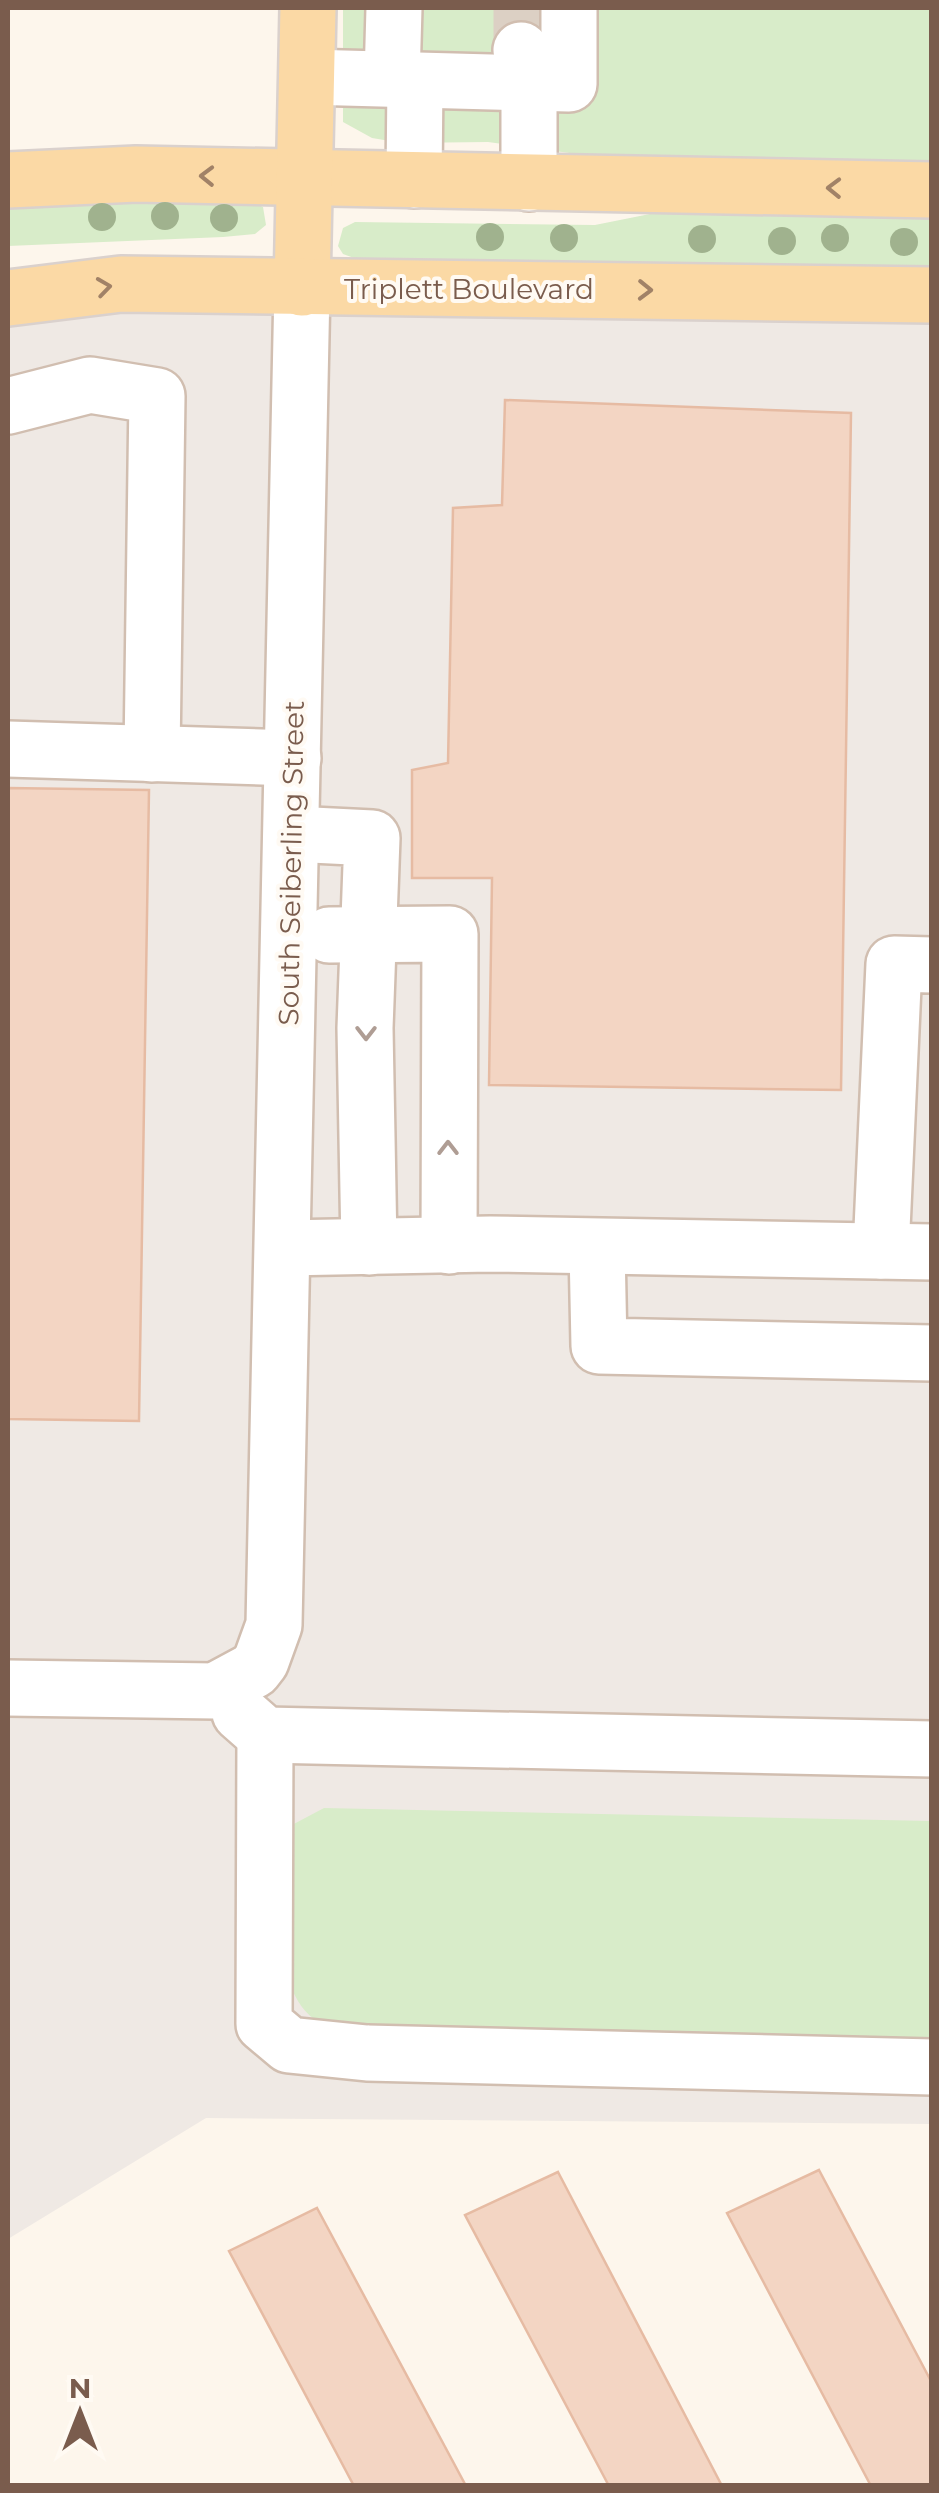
<svg xmlns="http://www.w3.org/2000/svg" width="939" height="2493" viewBox="0 0 939 2493" font-family="Montserrat,sans-serif">
  <style>
    .industrial { fill: #efe9e4 }
    .green { fill: #d8ecc9 }
    .building { fill: #f3d5c3; stroke: #e6bba3; stroke-width: 2.5 }
    .lines { fill: none; stroke-linecap: round; stroke-linejoin: round }
    .minor-tunnel { stroke: #dcd0c4; stroke-width: 55; stroke-dasharray: 55 28; stroke-linecap: butt }
    .minor-casing { stroke: #d1beb0; stroke-width: 60 }
    .major-casing { stroke: #dad1cd; stroke-width: 60 }
    .minor { stroke: #fff; stroke-width: 55 }
    .major { stroke: #fbd9a5; stroke-width: 55 }
    .tree { fill: #a0b28e }
    .oneway { stroke: #a18267 }
    .oneway2 { stroke: #af9d94 }
    .labels { text-anchor: middle; dominant-baseline: central; stroke-width: 8; stroke-linejoin: round; paint-order: stroke }
    .street-label { font-size: 28px; fill: #7a5c4d; stroke: #fffaf3 }
  </style>
  <rect width="100%" height="100%" fill="#fdf6ec"/>
  <path class="industrial" d="M931,295V2124L206,2118L8,2239V298Z"/>
  <g class="green">
    <path d="M343,8H931V165L629,161L488,142L402,143L372,138L343,122Z"/>
    <path d="M91,198L252,202L263,207L266,225L255,234L223,237L8,246V203Z"/>
    <path d="M680,208L931,211V268L354,258L343,254L338,246L343,228L355,222L595,225Z"/>
    <path d="M324,1808L931,1821V2051L356,2040C343,2033 326,2028 314,2019C265,1981 286,1881 290,1826Z"/>
  </g>
  <g class="building">
    <path d="M505,400L851,413L841,1090L489,1085L492,878H412V770L448,763L453,508L502,505Z"/>
    <path d="M8,788L149,790L139,1421L8,1419Z"/>
    <path d="M819,2170L932,2383V2486H871L727,2213Z"/>
    <path d="M558,2172L722,2486H609L465,2215Z"/>
    <path d="M317,2208L466,2486H354L229,2251Z"/>
  </g>
  <g class="lines">
    <path class="minor-tunnel" d="M521,8V50"/>
    <g class="minor-casing">
      <g id="minor">
        <path d="M521,50L529,83V183"/>
        <path d="M307,77L569,84V8"/>
        <path d="M392,79L394,8"/>
        <path d="M414,180L415,80"/>
        <path d="M8,406L90,385L157,396L152,754"/>
        <path d="M8,749L293,758"/>
        <path d="M292,834L372,838L365,1028L369,1247"/>
        <path d="M329,935L450,934L449,1246"/>
        <path d="M284,1248L490,1244L932,1252"/>
        <path d="M597,1248L599,1346L932,1353"/>
        <path d="M881,1251L894,964L932,965"/>
        <path d="M8,1688L215,1691L254,1670L261,1661L274,1625L302,288"/>
        <path d="M240,1713L265,1735L932,1749"/>
        <path d="M265,1735L264,2024L289,2045L367,2053L932,2067"/>
      </g>
    </g>
    <g class="major-casing">
      <g id="major">
        <path d="M8,180L136,174L932,190"/>
        <path d="M302,288L308,8"/>
        <path d="M8,298L121,284L932,295"/>
      </g>
    </g>
    <use href="#minor" class="minor"/>
    <use href="#major" class="major"/>
  </g>
  <g class="tree">
    <circle cx="165" cy="216" r="14"/>
    <circle cx="102" cy="217" r="14"/>
    <circle cx="224" cy="218" r="14"/>
    <circle cx="490" cy="237" r="14"/>
    <circle cx="564" cy="238" r="14"/>
    <circle cx="835" cy="238" r="14"/>
    <circle cx="702" cy="239" r="14"/>
    <circle cx="782" cy="241" r="14"/>
    <circle cx="904" cy="242" r="14"/>
  </g>
  <defs><path id="oneway-chevron" d="M-2-3.5L2.5 0L-2 3.5" fill="none" stroke-width="1.6" stroke-linecap="round" stroke-linejoin="round" transform="scale(2.5)"/></defs>
  <g class="oneway">
    <use href="#oneway-chevron" transform="translate(207 176) rotate(-179)"/>
    <use href="#oneway-chevron" transform="translate(834 188) rotate(-179)"/>
    <use href="#oneway-chevron" transform="translate(104 287) rotate(-8)"/>
    <use href="#oneway-chevron" transform="translate(645 290) rotate(1)"/>
  </g>
  <g class="oneway2">
    <use href="#oneway-chevron" transform="translate(366 1033) rotate(90)"/>
    <use href="#oneway-chevron" transform="translate(448 1148) rotate(-90)"/>
  </g>
  <g class="labels">
    <g class="street-label">
      <text x="469" y="289">Triplett Boulevard</text>
      <text transform="translate(291 863) rotate(-89)">South Seiberling Street</text>
    </g>
  </g>
  <rect width="939" height="2493" fill="none" stroke="#7a5c4d" stroke-width="20"/>
  <g transform="translate(80 2413)" stroke="#fffaf3" stroke-width="8" paint-order="stroke">
  <path d="M0-8L18 38L0 25L-18 38Z" fill="#7a5c4d"/>
  <text y="-15" font-size="28" font-weight="bold" text-anchor="middle" fill="#7a5c4d">N</text>
  </g>
</svg>
